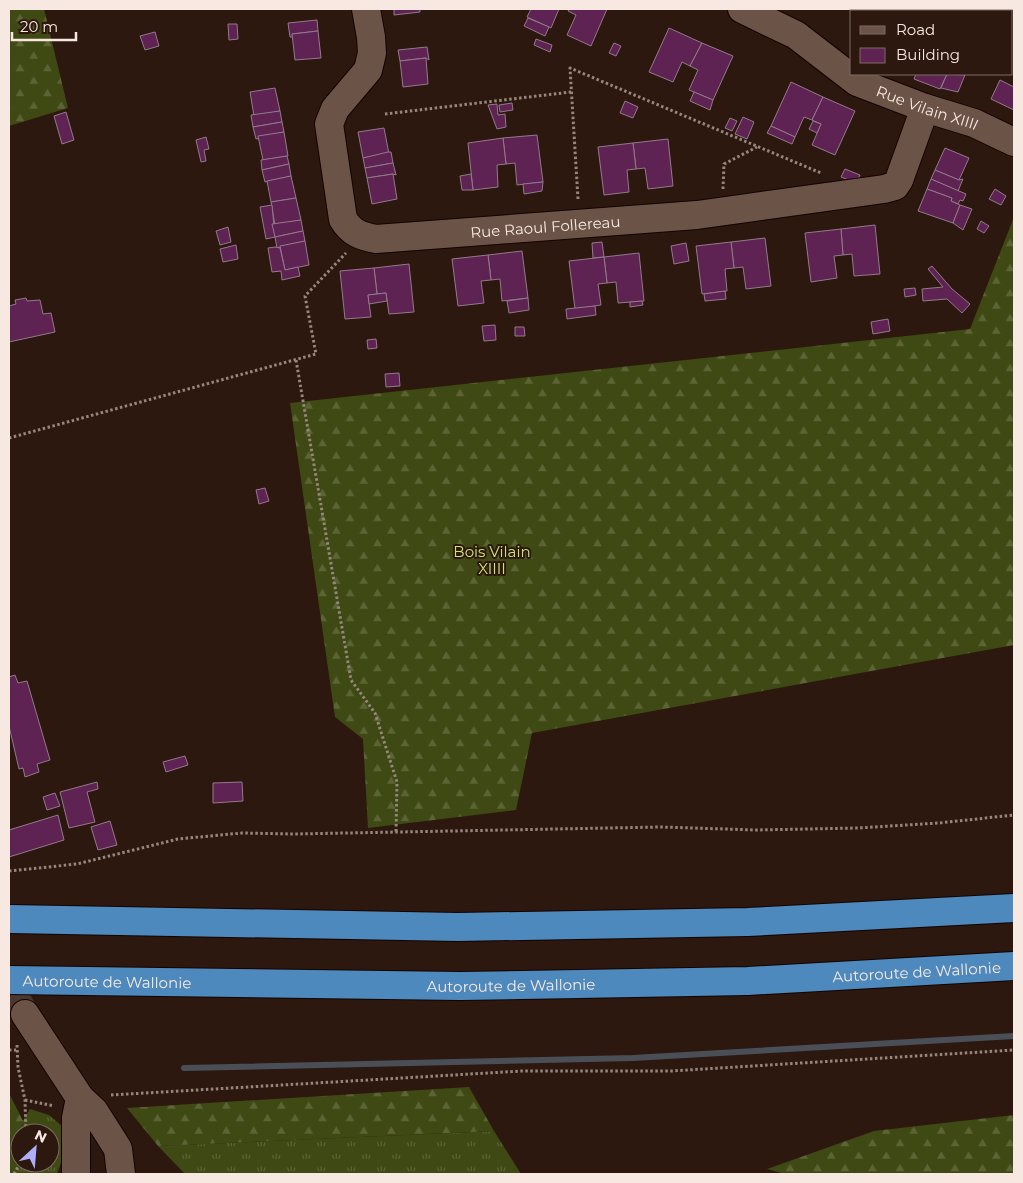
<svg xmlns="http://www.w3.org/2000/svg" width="1023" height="1183" viewBox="0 0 1023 1183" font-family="Montserrat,sans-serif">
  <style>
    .grass { fill: url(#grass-tufts) }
    .forest { fill: url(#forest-firs) }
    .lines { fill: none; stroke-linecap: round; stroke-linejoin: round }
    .stream { stroke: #4a4f57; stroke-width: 6 }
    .building { fill: #5f2353; stroke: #927a8b }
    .minor-tunnel { stroke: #4a372e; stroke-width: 28; stroke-dasharray: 28 14; stroke-linecap: butt }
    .minor-casing { stroke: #140300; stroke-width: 30 }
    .highway-casing { stroke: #140300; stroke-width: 30 }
    .path { stroke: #97867e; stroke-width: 3; stroke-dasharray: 2.5 2.5; stroke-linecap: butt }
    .minor { stroke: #6c5348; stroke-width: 28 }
    .highway { stroke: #4d89bc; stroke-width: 28 }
    .labels { text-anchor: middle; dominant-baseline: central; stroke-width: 4; stroke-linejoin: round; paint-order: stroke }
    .street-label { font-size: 15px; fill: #f7e8e1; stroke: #2c180e }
    .park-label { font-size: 15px; fill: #cee477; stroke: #2c180e }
  </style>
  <defs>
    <pattern id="grass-tufts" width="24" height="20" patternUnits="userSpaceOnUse" patternTransform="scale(1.25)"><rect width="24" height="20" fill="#3f4913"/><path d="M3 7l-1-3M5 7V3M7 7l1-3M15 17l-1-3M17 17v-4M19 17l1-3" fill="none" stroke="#5c6335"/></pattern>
    <pattern id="forest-firs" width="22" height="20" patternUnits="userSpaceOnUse" patternTransform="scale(1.25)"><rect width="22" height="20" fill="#3f4913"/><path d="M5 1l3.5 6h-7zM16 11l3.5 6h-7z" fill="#5c6335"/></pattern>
  </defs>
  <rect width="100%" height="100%" fill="#2c180e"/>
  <g class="grass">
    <path d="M30,1109L49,1115L68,1131L65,1151L57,1174H9L20,1151V1163H50V1133H22L23,1121Z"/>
    <path d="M494,1131L521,1174H185L158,1146Z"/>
  </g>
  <g class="forest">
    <path d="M9,9H44L68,108L9,126Z"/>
    <path d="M1014,217V645L532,733L516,810L368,828L363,739L335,717L290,403L970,329Z"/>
    <path d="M469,1087L494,1131L158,1146L127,1108Z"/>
    <path d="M9,1093L23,1121L22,1133H20C20,1148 19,1162 9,1173Z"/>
    <path d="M1014,1115V1174H785L767,1169L874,1131Z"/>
  </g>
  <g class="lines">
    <path class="stream" d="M184,1068L633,1058L1014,1036"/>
  </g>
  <g class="building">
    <path d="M394,9H420V12L394,15Z"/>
    <path d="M531,9H559L551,28L527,17Z"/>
    <path d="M569,9H607L591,46L567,35L576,15L568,11Z"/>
    <path d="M528,18L549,27L545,36L524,26Z"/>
    <path d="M317,20L318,31L292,34L293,37H290L288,23Z"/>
    <path d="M228,24H237L238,39L229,40Z"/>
    <path d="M669,28L702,43L690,66L682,62L673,82L649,72Z"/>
    <path d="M318,31L321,58L295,60L292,34Z"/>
    <path d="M155,32L159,46L145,50L140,36Z"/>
    <path d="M536,39L552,45L550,52L534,45Z"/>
    <path d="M614,43L621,46L616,56L609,53Z"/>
    <path d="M702,43L733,56L713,100L689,90L698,70L690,66Z"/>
    <path d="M427,47L429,60L426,58L400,61L398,50Z"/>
    <path d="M426,58L428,84L403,87L400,61Z"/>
    <path d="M916,74H947L940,89L914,79Z"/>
    <path d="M947,74L965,75L958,92L941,88Z"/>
    <path d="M1000,80L1014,87V110L991,99Z"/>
    <path d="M791,82L823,97L812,120L804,117L795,137L771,126Z"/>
    <path d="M275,88L280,111L254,116L250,92Z"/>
    <path d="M694,92L713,100L710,110L690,101Z"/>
    <path d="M823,97L855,111L835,155L812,145L821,124L812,120Z"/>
    <path d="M625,101L638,107L633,118L620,113Z"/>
    <path d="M512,103L513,110L500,112L499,105Z"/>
    <path d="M497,104L498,115L505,114L506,127L497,129L488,105Z"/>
    <path d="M280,111L282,122L253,127L251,115Z"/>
    <path d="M66,112L74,140L62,144L54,116Z"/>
    <path d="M743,117L754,122L747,139L735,134Z"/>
    <path d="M730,118L737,121L732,131L725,128Z"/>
    <path d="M813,121L821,124L817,133L809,129Z"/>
    <path d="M282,122L284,132L256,139L253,127Z"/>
    <path d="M771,126L795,137L792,144L767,133Z"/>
    <path d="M384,128L389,154L363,158L358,132Z"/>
    <path d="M284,132L288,156L263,160L258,136Z"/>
    <path d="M537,135L543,182L517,185L515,163L506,164L503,138Z"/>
    <path d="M206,137L209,149L204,150L206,161L201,162L196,140Z"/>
    <path d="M503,138L506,164L497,165L498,187L473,190L468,143Z"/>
    <path d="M668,139L673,186L648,189L645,168L636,169L633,143Z"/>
    <path d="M633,143L636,169L627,170L629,192L604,195L598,147Z"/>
    <path d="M945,148L969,158L959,180L935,170Z"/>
    <path d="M388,152H391L393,163L365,168L363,158Z"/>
    <path d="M287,156L289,164L262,170L261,160Z"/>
    <path d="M393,163L396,175L393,174L367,178L365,168Z"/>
    <path d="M289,164L291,176L265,182L262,170Z"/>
    <path d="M845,169L860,175L856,183L841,177Z"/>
    <path d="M935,170L959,180L963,179L958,191L931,179Z"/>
    <path d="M393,174L397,199L372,204L367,178Z"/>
    <path d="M471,174L473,190H462L460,176Z"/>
    <path d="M291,176L296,198L271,202L267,181Z"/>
    <path d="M931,179L966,194L963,201L960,200L958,204L951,201L952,198L927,189Z"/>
    <path d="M543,182L542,191L524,194L523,184Z"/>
    <path d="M927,189L952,198L951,201L960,205L953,223L918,211Z"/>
    <path d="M995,189L1006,196L1001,205L989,199Z"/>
    <path d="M296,198L301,220L275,225L271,202Z"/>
    <path d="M272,205L275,237L266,239L260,207Z"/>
    <path d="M960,205L972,209L963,230L953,223Z"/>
    <path d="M301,220L303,231L275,237L272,224Z"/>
    <path d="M981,221L989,226L984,233L977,229Z"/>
    <path d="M875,225L880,274L854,276L852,254L843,255L841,229Z"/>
    <path d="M228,227L231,242L220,245L216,231Z"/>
    <path d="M841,229L843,255L834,256L837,278L811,282L805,233Z"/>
    <path d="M303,231L305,241L277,248L275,237Z"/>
    <path d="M765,238L771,286L746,289L743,267L734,268L731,242Z"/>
    <path d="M305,241L309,265L285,270L280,246Z"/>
    <path d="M602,242L604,257L593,258L592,243Z"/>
    <path d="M731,242L734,268L725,269L727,291L702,294L696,246Z"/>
    <path d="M686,243L689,261L674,264L671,246Z"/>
    <path d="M236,245L238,259L223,262L220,249Z"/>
    <path d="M275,247L280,248L285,270L298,267L300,276L282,280L281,271L272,272L268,248Z"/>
    <path d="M522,251L528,298L502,301L500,279L491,280L488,255Z"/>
    <path d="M639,253L644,301L618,303L616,282L607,283L604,257Z"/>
    <path d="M488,255L491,280L481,281L484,303L458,306L452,259Z"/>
    <path d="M604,257L607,283L598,284L601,305L575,309L569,261Z"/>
    <path d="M409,264L414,312L389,314L386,293L377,294L374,268Z"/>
    <path d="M932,266L952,289L970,304L962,313L947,299L923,301L922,289L943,287L928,269Z"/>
    <path d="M374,268L377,294L368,295L371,317L345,319L340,271Z"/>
    <path d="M915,288L916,295L905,297L904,289Z"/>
    <path d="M725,291L726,299L705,301L704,294Z"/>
    <path d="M386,293L387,301L369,304L368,295Z"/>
    <path d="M26,298L27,301L40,300L43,314L51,313L55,332L9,342V306L16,304L15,300Z"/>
    <path d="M528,298L529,310L509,313L507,301Z"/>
    <path d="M642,301L643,305L630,307V302Z"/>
    <path d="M595,306L596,315L567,319L566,309Z"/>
    <path d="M888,319L890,331L873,334L871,322Z"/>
    <path d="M495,325L496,340L484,341L482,326Z"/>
    <path d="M515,327H524L525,336H515Z"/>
    <path d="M376,339L377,348L368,349L367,340Z"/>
    <path d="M399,373L400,386L386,387L385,374Z"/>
    <path d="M265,488L269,501L259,504L256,490Z"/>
    <path d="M15,675L18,683L27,681L50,760L37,764L39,772L25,777L23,768L19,769L9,726V677Z"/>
    <path d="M185,756L188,765L166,772L163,762Z"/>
    <path d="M97,782L98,789L87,792L95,822L69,828L60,792Z"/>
    <path d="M242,782L243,801L213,803V783Z"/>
    <path d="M55,793L60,806L47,810L43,797Z"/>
    <path d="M58,815L64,840L9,857V830Z"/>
    <path d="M110,821L117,845L98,850L91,827Z"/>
  </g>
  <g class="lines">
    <path class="minor-tunnel" d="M9,986L25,1014"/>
    <g class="minor-casing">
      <g id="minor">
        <path id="s1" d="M366,9L371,37L372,53L368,70L335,109L329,124L343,219C351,233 361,236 376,239L697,215L884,189L895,186L899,180L925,108"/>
        <path id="s2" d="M742,9L796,35L857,82L925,108L974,123L1014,142"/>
        <path d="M25,1014L80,1098L94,1111L118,1149L121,1174"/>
        <path d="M76,1174V1118L80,1098"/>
      </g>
    </g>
    <g class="highway-casing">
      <g id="highway">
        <path d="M9,919L458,927L748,922L1014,908"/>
        <path id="s3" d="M9,980L460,986L748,981L1014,966"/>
      </g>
    </g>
    <g class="path">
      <path d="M385,114L571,92"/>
      <path d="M723,189L724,164L757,147"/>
      <path d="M578,199L570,68L821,173"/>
      <path d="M296,360L351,680L375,713L397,782L396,832"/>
      <path d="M9,438L316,354L305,296L346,253"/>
      <path d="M9,871L77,864L178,839L242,833L294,834L661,827L756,830L858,828L939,823L1014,815"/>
      <path d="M17,1045L18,1067L25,1100L26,1133"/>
      <path d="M9,1050H16"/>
      <path d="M111,1095L522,1071H671L1014,1050"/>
      <path d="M25,1100L54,1106"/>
      <path d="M14,1174L20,1163"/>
    </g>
    <use href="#minor" class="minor"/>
    <use href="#highway" class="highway"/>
  </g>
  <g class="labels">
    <g class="street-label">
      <text stroke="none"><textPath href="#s2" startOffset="212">Rue Vilain XIIII</textPath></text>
      <text stroke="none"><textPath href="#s1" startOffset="435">Rue Raoul Follereau</textPath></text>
      <text stroke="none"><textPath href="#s3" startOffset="908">Autoroute de Wallonie</textPath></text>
      <text stroke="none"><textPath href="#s3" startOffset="98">Autoroute de Wallonie</textPath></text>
      <text stroke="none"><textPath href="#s3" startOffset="502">Autoroute de Wallonie</textPath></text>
    </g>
    <g class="park-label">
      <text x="492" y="551">Bois Vilain<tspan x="492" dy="17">XIIII</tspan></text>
    </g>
  </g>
  <rect width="1023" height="1183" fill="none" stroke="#f7e8e1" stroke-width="20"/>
  <rect x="850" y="10" width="162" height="65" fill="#2c180e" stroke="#7d6b62"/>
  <rect x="860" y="26" width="25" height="8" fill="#6c5348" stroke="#7d6b62"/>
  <text x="896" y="35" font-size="15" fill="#f7e8e1">Road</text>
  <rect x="860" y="48" width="25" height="15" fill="#5f2353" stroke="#7d6b62"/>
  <text x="896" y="60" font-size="15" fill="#f7e8e1">Building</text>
  <g transform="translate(35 1148) rotate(26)"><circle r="24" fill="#2c180e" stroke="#7d6b62"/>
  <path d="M0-4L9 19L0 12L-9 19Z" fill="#aeaefa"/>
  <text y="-8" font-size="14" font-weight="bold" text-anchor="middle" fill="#f7e8e1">N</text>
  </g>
  <path d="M12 32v8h64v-8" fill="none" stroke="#f7e8e1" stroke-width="2.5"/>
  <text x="20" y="32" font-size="15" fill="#f7e8e1" stroke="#2c180e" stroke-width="4" paint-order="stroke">20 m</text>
</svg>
